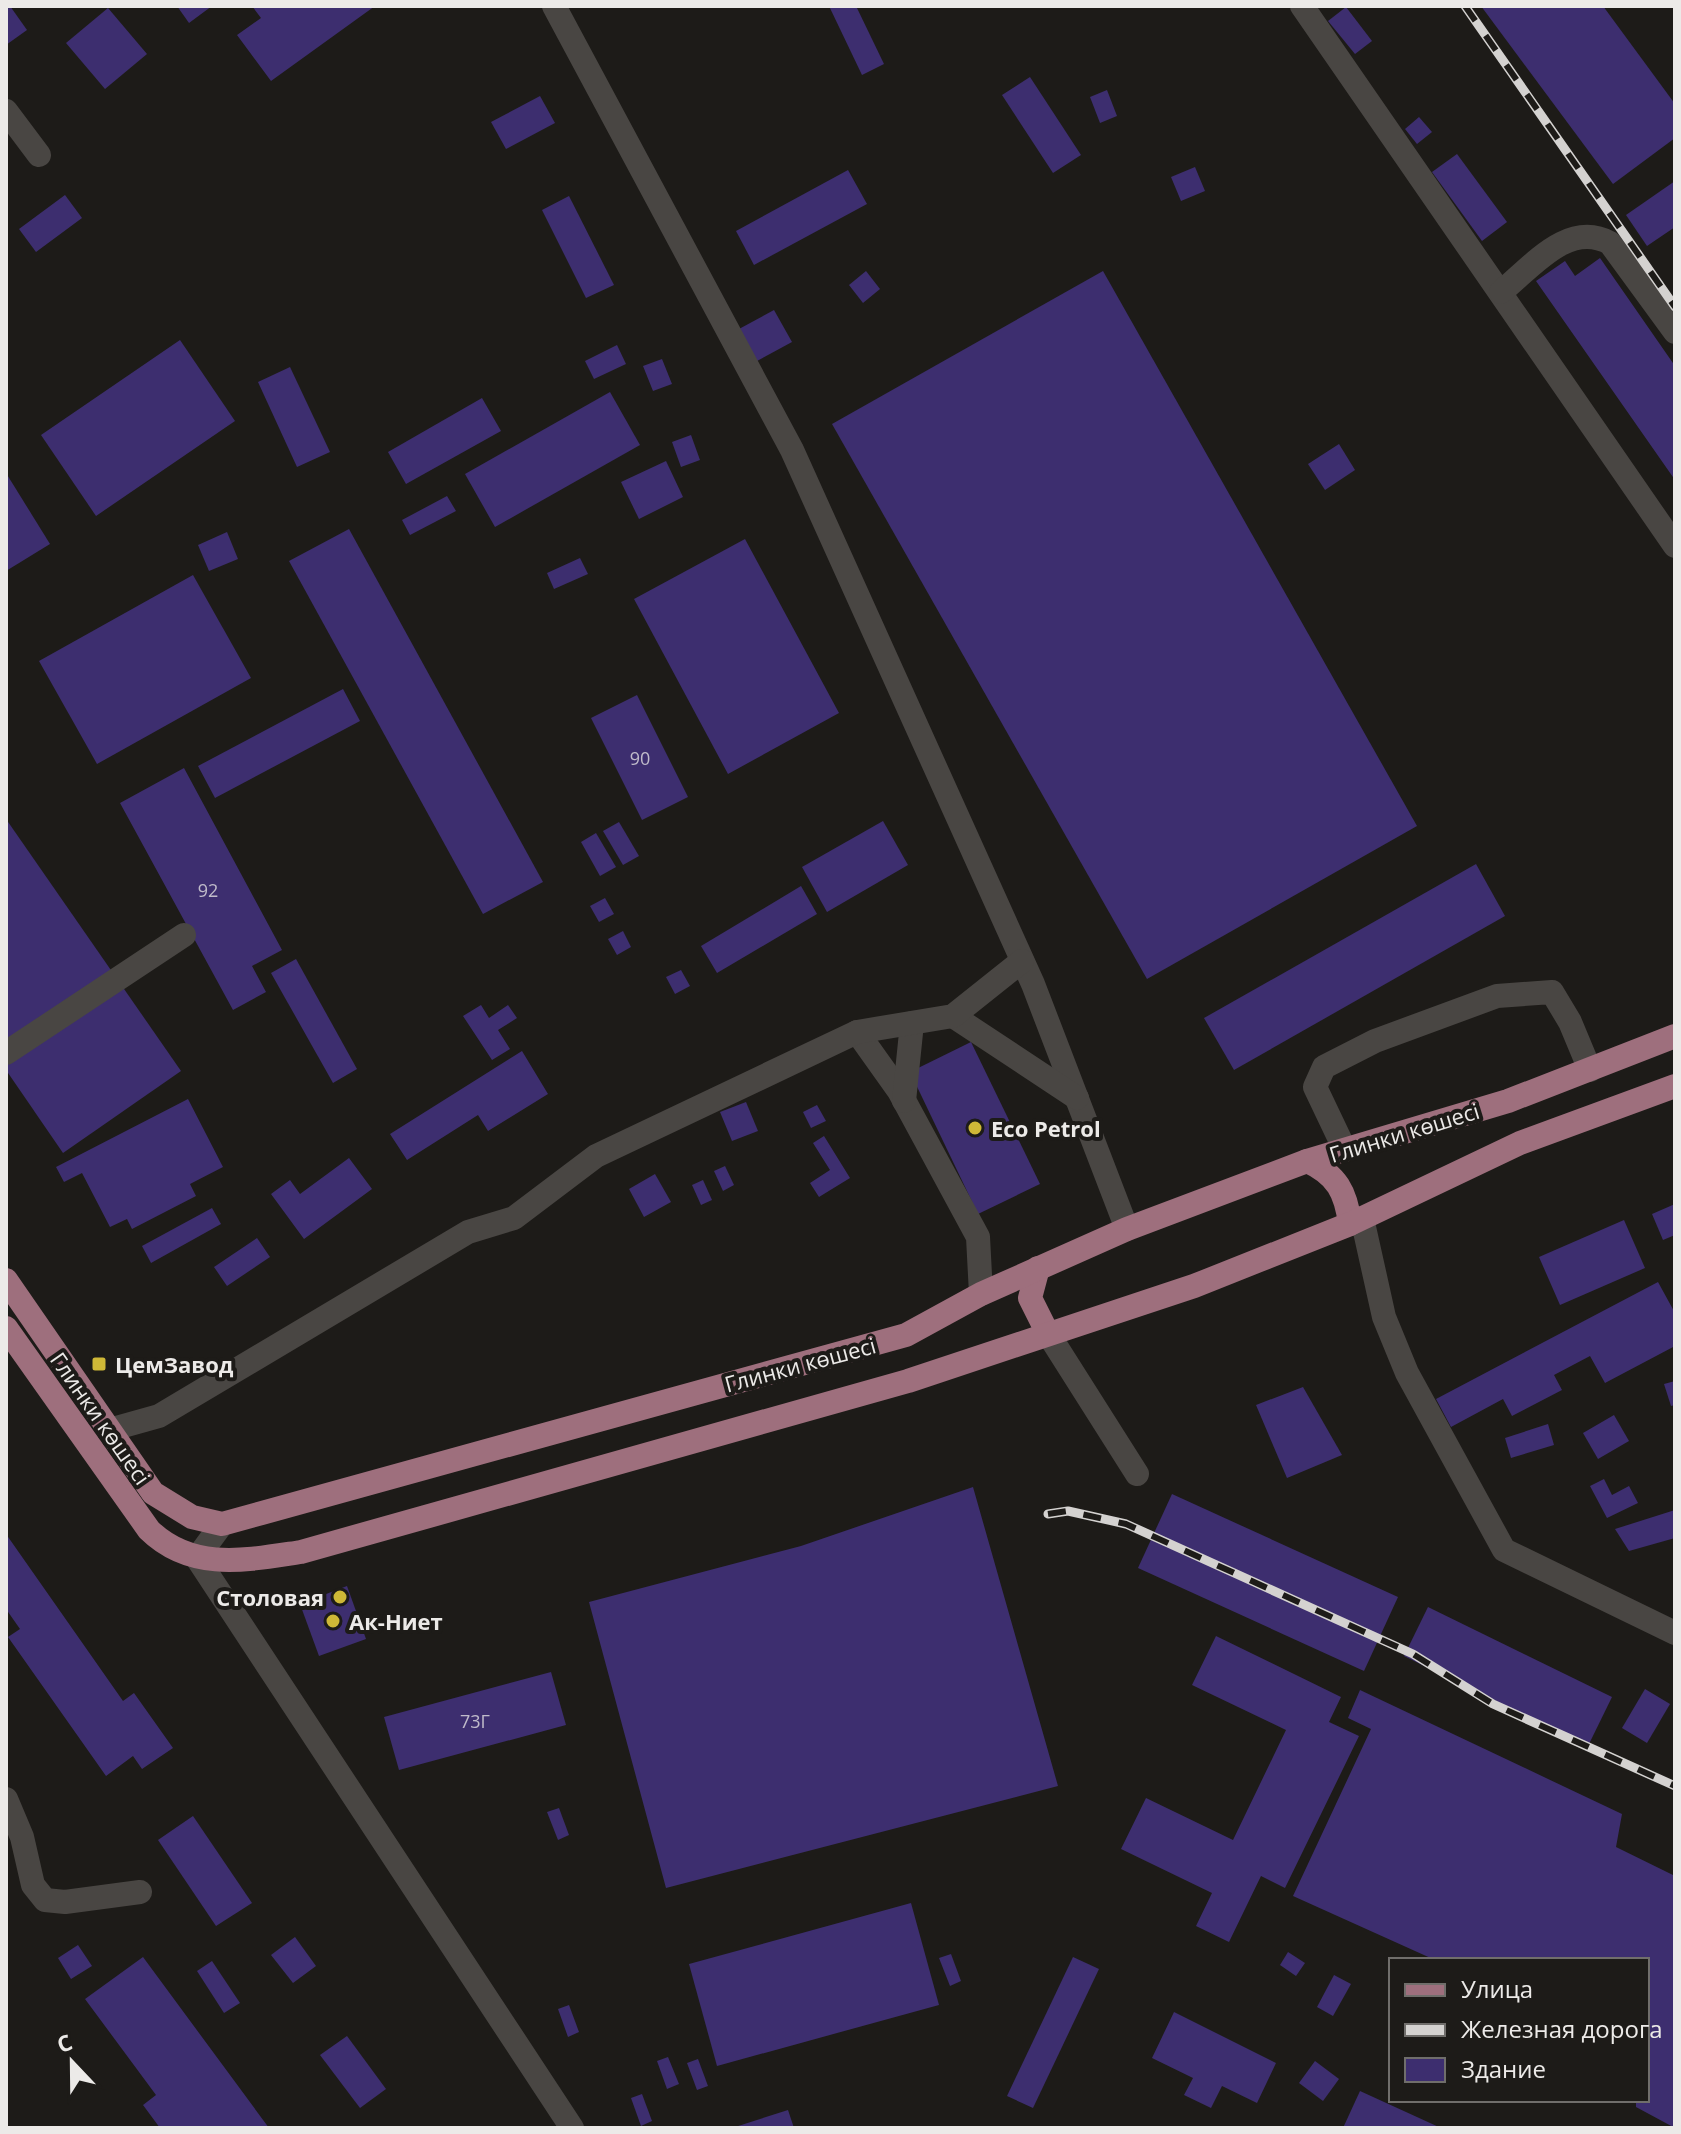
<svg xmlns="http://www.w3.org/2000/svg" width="1681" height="2134" viewBox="0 0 1681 2134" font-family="'Open Sans',sans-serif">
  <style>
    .building { fill: #3d2e6f }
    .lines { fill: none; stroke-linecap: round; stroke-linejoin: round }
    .minor { stroke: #494643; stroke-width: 24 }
    .major { stroke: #9e6f7d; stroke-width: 24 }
    .rail-casing { stroke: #d4d2d0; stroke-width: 9 }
    .rail { stroke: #1d1b18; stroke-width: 6; stroke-dasharray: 18; stroke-linecap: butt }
    .poi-dot { fill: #cfb837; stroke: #1d1b18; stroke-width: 3 }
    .labels { text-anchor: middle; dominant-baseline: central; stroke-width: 8; stroke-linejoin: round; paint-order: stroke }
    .number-label { font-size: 18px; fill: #c0bbca }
    .poi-label { font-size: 22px; font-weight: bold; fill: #eceae8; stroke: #1d1b18; text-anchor: start }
    .street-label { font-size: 22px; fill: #eceae8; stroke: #1d1b18 }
  </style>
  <rect width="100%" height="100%" fill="#1d1b18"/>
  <g class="building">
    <path d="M6,6H10L27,30L6,45Z"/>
    <path d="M177,6H212L189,23Z"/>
    <path d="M252,6H375L271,81L237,35L261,18Z"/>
    <path d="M829,6H856L884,64L862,75Z"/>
    <path d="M1481,6H1603L1675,104V138L1613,184Z"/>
    <path d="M1346,7L1372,41L1355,54L1328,21Z"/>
    <path d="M108,8L147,54L105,89L66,43Z"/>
    <path d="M1030,77L1081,155L1053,173L1002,95Z"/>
    <path d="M1107,90L1117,116L1100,123L1090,97Z"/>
    <path d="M540,96L555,123L506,149L491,122Z"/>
    <path d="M1419,117L1432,132L1417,144L1405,129Z"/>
    <path d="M1457,154L1507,222L1482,241L1432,172Z"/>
    <path d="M1195,167L1205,191L1181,201L1171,177Z"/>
    <path d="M848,170L867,204L754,265L736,231Z"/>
    <path d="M1675,181V227L1647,246L1626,215Z"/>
    <path d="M65,195L82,218L36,252L19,229Z"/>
    <path d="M569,196L614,285L586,298L542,210Z"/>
    <path d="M1600,258L1675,366V480L1536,281L1565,261L1575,276Z"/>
    <path d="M866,271L880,289L863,303L849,285Z"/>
    <path d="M1103,271L1417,826L1147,979L832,424Z"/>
    <path d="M774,310L792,342L757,361L739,329Z"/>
    <path d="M180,340L235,421L96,516L41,435Z"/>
    <path d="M617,345L626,364L594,379L585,361Z"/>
    <path d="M662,359L672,384L653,391L643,366Z"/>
    <path d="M290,367L330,452L297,467L258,382Z"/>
    <path d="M610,392L640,445L495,527L465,474Z"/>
    <path d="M482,398L501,431L406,484L388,452Z"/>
    <path d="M691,435L700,460L681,467L672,442Z"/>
    <path d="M1339,444L1355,470L1325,490L1308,464Z"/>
    <path d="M666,461L683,497L639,519L621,482Z"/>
    <path d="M6,473L50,544L6,571Z"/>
    <path d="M447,496L456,511L410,535L402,520Z"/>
    <path d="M349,529L543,882L483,914L289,561Z"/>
    <path d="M227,532L238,559L209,571L198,545Z"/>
    <path d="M745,539L839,713L728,774L634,599Z"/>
    <path d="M580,558L588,574L554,589L547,573Z"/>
    <path d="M193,575L251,678L97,764L39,661Z"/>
    <path d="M343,689L360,721L215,798L198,766Z"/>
    <path d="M637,695L688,797L642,820L591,718Z"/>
    <path d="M184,768L282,950L252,966L266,992L233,1010L120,803Z"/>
    <path d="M6,819L181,1071L63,1153L6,1070Z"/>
    <path d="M883,821L908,865L827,912L802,867Z"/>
    <path d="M619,822L639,856L623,865L603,831Z"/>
    <path d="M596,833L616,867L600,876L581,842Z"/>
    <path d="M1476,864L1505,916L1234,1070L1204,1018Z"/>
    <path d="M801,886L817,914L717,973L701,946Z"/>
    <path d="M605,898L614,914L599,922L590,906Z"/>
    <path d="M623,931L631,947L617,955L608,939Z"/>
    <path d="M296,959L357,1069L333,1083L271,973Z"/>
    <path d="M681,970L690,986L675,994L666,977Z"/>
    <path d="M481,1005L489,1018L508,1005L517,1018L498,1030L510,1049L492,1060L463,1016Z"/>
    <path d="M971,1042L1040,1184L978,1214L910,1072Z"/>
    <path d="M522,1051L548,1094L488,1131L478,1115L407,1160L390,1134Z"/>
    <path d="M188,1099L223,1167L190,1184L196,1196L132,1229L127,1219L110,1227L82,1173L64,1182L56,1167Z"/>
    <path d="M746,1102L758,1131L732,1141L720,1112Z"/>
    <path d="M817,1105L826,1121L811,1128L803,1112Z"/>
    <path d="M824,1136L850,1178L819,1197L810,1183L830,1170L813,1143Z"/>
    <path d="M349,1158L372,1189L304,1239L271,1194L290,1180L300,1194Z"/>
    <path d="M725,1166L734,1185L723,1191L714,1171Z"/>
    <path d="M655,1174L671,1202L644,1217L629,1189Z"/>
    <path d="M703,1180L712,1200L701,1205L692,1185Z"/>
    <path d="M1675,1204V1235L1663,1240L1652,1214Z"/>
    <path d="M212,1208L221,1224L151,1263L142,1246Z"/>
    <path d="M1624,1220L1645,1268L1560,1305L1539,1257Z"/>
    <path d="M257,1238L270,1257L227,1286L214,1267Z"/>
    <path d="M1658,1282L1675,1313V1346L1605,1383L1590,1356L1554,1375L1562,1390L1512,1416L1503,1399L1451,1427L1436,1399Z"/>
    <path d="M1675,1381V1405L1671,1406L1664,1384Z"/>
    <path d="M1303,1387L1342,1455L1287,1478L1256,1405Z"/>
    <path d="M1614,1415L1629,1441L1598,1459L1583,1433Z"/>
    <path d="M1548,1424L1554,1445L1511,1458L1505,1438Z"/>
    <path d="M1604,1479L1612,1495L1629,1486L1638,1503L1607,1518L1590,1486Z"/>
    <path d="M973,1487L1058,1786L666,1888L589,1602L801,1546Z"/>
    <path d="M1172,1494L1398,1597L1364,1671L1138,1568Z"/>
    <path d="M1675,1510V1538L1629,1551L1615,1529Z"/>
    <path d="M6,1534L123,1701L134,1693L173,1748L142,1769L133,1756L106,1776L8,1637L20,1629L6,1609Z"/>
    <path d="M347,1586L366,1639L319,1656L300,1604Z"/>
    <path d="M1428,1607L1612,1697L1588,1746L1404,1656Z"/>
    <path d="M1216,1636L1341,1697L1329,1722L1359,1736L1285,1888L1261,1876L1229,1942L1196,1926L1212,1893L1121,1849L1146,1798L1233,1840L1286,1730L1192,1685Z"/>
    <path d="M551,1672L566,1725L399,1770L384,1717Z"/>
    <path d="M1645,1689L1670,1704L1647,1743L1622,1728Z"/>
    <path d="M1360,1690L1622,1814L1616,1847L1675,1876V2128L1636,2107V2100H1647V1960H1435L1293,1896L1371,1729L1348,1718Z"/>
    <path d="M559,1808L569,1835L558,1840L547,1812Z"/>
    <path d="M193,1816L252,1903L216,1926L158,1840Z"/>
    <path d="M911,1903L939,2005L717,2066L689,1964Z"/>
    <path d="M295,1937L316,1966L293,1983L271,1955Z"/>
    <path d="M78,1945L92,1966L71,1979L58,1958Z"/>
    <path d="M1288,1952L1305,1963L1296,1976L1280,1965Z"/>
    <path d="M951,1954L961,1981L950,1986L939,1958Z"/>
    <path d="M143,1957L269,2128H160L143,2105L156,2095L85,1999Z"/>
    <path d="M1073,1957L1099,1969L1033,2108L1007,2096Z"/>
    <path d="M212,1961L240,2003L224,2013L197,1971Z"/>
    <path d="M1334,1975L1351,1984L1333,2016L1317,2007Z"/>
    <path d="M569,2005L579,2032L568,2037L558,2009Z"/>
    <path d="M1174,2012L1276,2063L1257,2103L1222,2086L1211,2108L1184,2095L1193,2078L1152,2058Z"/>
    <path d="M347,2036L386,2089L360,2108L320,2055Z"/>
    <path d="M668,2057L679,2084L667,2089L657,2061Z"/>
    <path d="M698,2059L708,2086L697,2090L687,2063Z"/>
    <path d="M1315,2061L1339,2079L1323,2101L1299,2083Z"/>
    <path d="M1360,2091L1441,2128H1343Z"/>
    <path d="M642,2094L652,2121L641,2126L631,2098Z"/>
    <path d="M788,2110L794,2128H735V2127Z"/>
  </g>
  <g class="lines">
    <g class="minor">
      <path d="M554,6L792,450L1033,984L1127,1229"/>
      <path d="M1302,6L1675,546"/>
      <path d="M6,111L39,155"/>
      <path d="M1501,292C1532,267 1568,220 1610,243L1675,332"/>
      <path d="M953,1016L1077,1098"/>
      <path d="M857,1032L899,1091L978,1237L981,1294"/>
      <path d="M6,1053L184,935"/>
      <path d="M904,1101L912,1023"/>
      <path d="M1345,1150L1315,1087L1324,1067L1375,1041L1497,996L1552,992L1570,1022L1590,1070"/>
      <path d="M1362,1218L1384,1317L1407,1373L1504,1550L1675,1633"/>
      <path d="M1047,1332L1137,1474"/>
      <path d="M109,1430L159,1416L468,1232L514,1218L596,1156L857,1032L953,1016L1022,961"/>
      <path d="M222,1524L197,1558L572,2128"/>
      <path d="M6,1799L22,1837L33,1885L45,1900L65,1902L140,1892"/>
    </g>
    <g class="major">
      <path d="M1307,1161C1337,1175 1346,1192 1350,1224"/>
      <path d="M1038,1268L1030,1298L1047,1332"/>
      <path d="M6,1280L153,1493L192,1517L222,1524L906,1335L981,1294L1127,1229L1307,1161L1508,1101L1675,1036"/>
      <path d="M6,1328L149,1530C192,1572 247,1560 301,1552L908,1381L1194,1286L1350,1224L1520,1143L1675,1086"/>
    </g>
    <g class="rail-casing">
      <g id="rail">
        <path d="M1465,6L1675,307"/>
        <path d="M1048,1514L1068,1511L1126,1524L1413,1654L1493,1704L1675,1786"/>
      </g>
    </g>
    <use href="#rail" class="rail"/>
  </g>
  <g class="poi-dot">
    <circle cx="975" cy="1128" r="8"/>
    <rect x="91" y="1356" width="16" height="16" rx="4"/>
    <circle cx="340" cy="1597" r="8"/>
    <circle cx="333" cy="1621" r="8"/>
  </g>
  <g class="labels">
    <g class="number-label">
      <text x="640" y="758">90</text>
      <text x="208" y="890">92</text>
      <text x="475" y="1721">73Г</text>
    </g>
    <g class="poi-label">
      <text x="991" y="1128">Eco Petrol</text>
      <text x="115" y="1364">ЦемЗавод</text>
      <text x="324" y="1597" text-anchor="end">Столовая</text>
      <text x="349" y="1621">Ак-Ниет</text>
    </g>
    <g class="street-label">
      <text transform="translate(1404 1132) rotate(-17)">Глинки көшесі</text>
      <text transform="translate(800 1364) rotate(-15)">Глинки көшесі</text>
      <text transform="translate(101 1418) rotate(55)">Глинки көшесі</text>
    </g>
  </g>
  <rect width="1681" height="2134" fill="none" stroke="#eceae8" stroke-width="16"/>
  <rect x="1389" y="1958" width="260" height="144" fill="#1d1b18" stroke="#706e6b" stroke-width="2"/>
  <rect x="1405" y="1984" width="40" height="12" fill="#9e6f7d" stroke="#706e6b" stroke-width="2"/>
  <text x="1461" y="1998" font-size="24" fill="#eceae8">Улица</text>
  <rect x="1405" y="2024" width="40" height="12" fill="#d4d2d0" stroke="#706e6b" stroke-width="2"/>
  <text x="1461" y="2038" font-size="24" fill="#eceae8">Железная дорога</text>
  <rect x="1405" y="2058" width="40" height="24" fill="#3d2e6f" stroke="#706e6b" stroke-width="2"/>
  <text x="1461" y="2078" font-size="24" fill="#eceae8">Здание</text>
  <g transform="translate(72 2062) rotate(338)" stroke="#1d1b18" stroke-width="6" paint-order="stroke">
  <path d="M0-6L14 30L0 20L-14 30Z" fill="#eceae8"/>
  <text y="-12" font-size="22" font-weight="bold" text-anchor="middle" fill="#eceae8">С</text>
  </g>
</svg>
